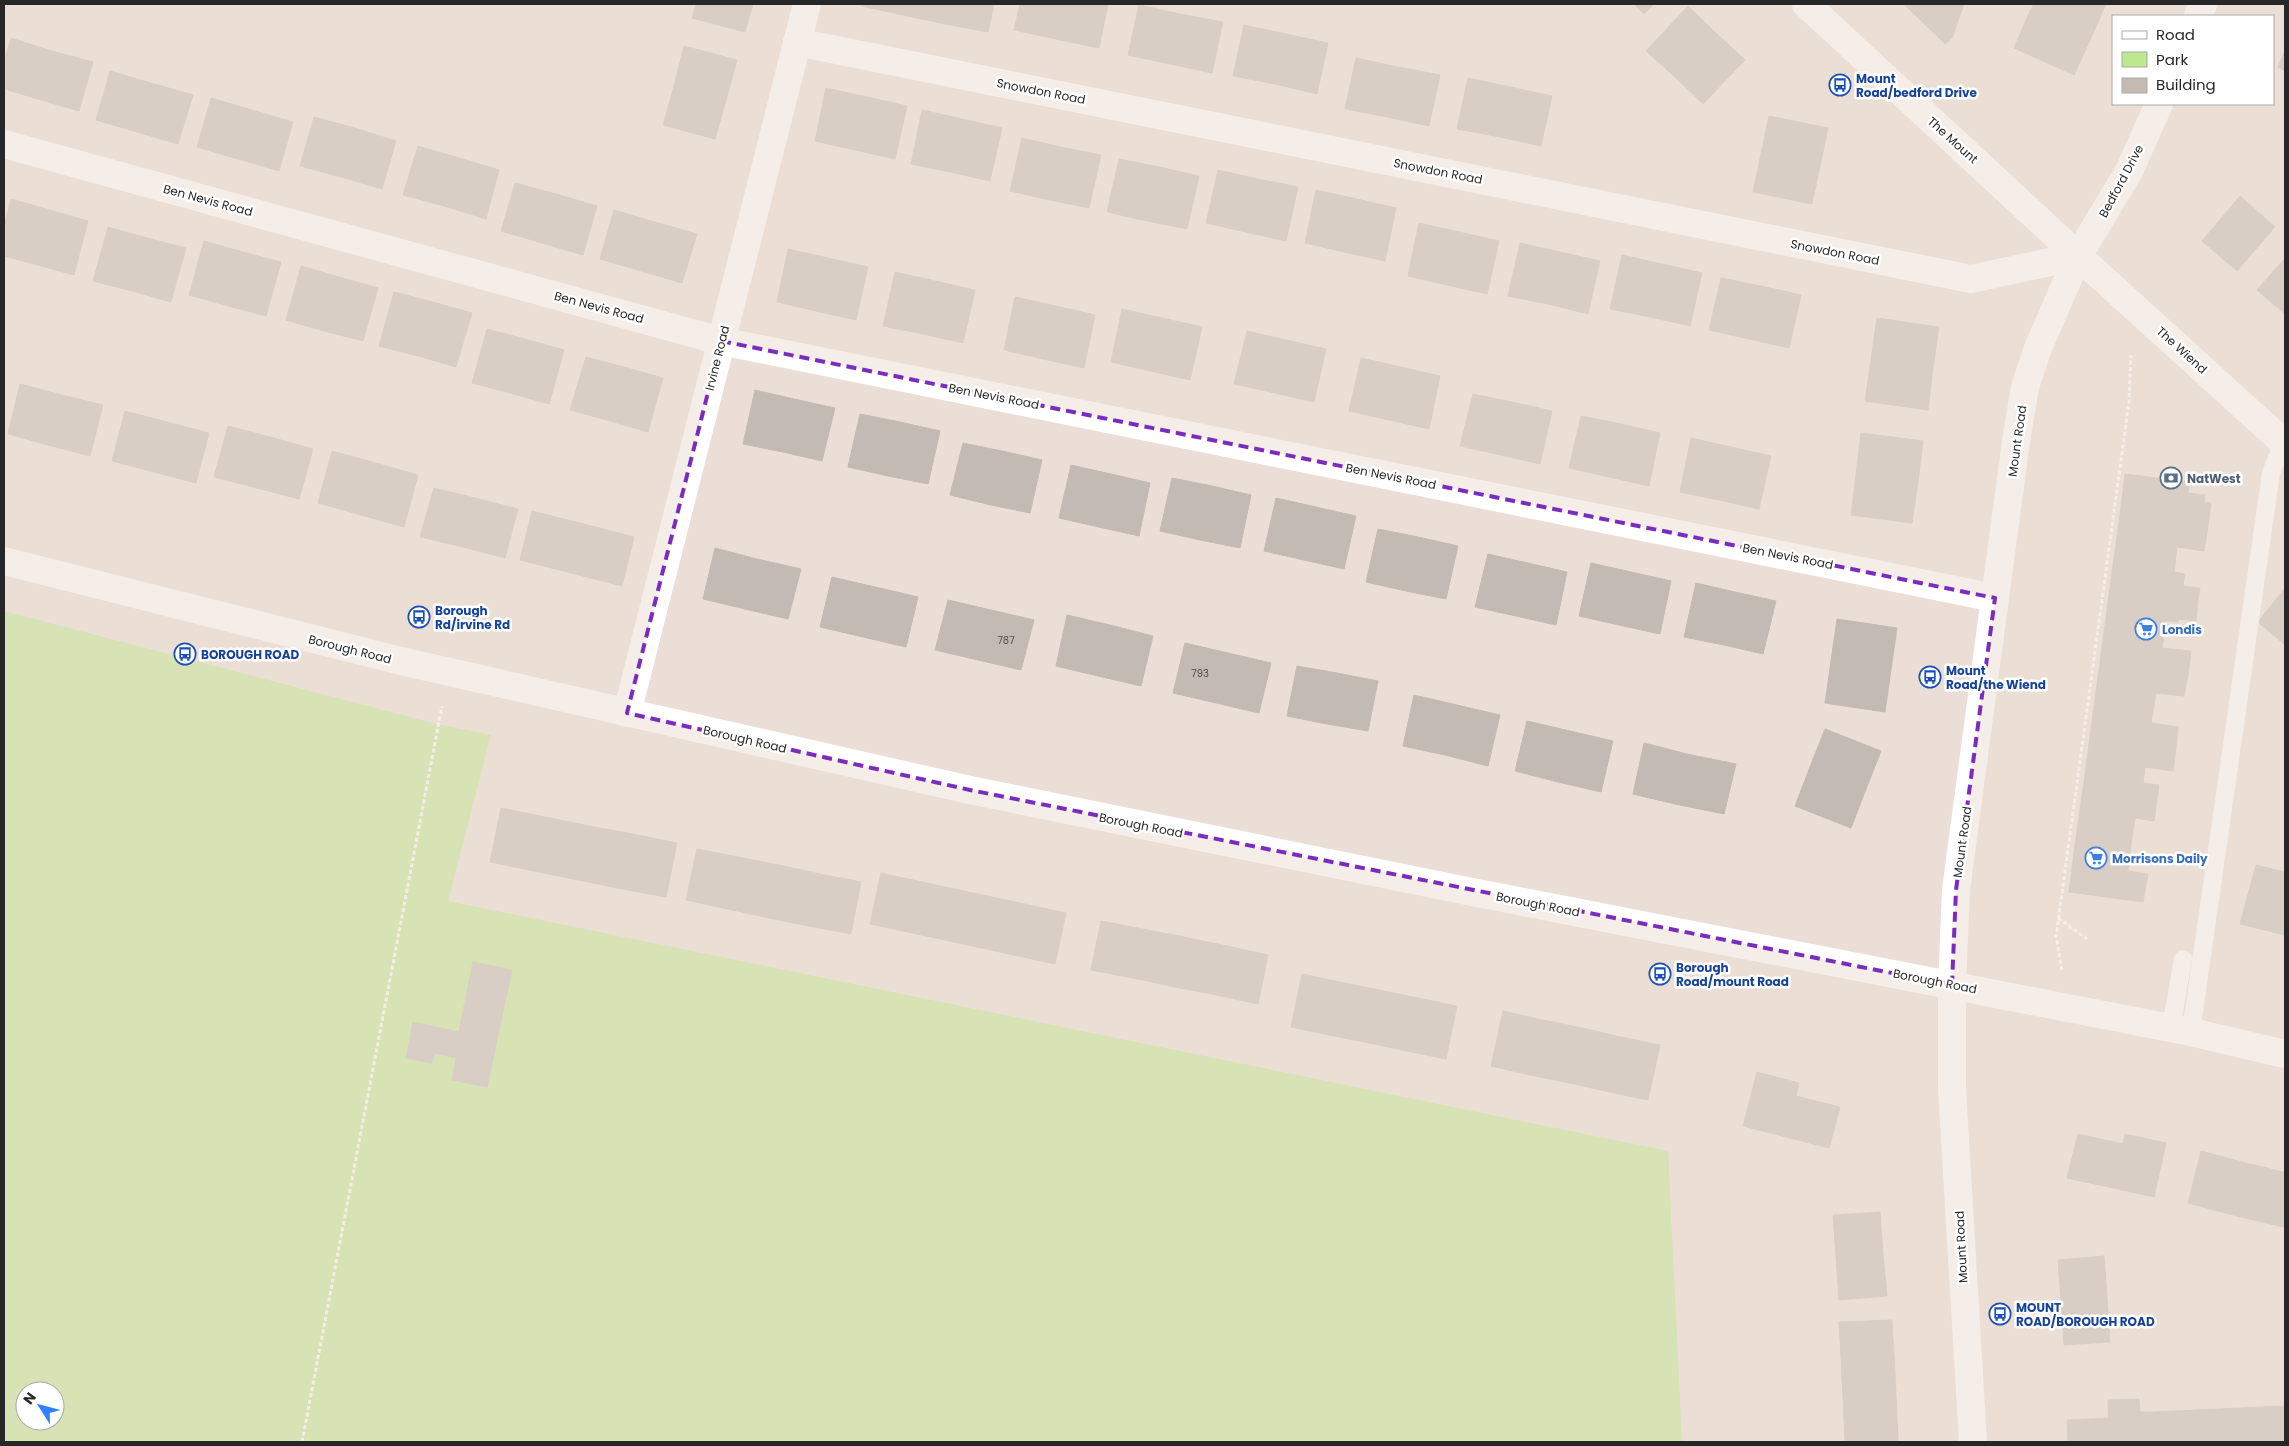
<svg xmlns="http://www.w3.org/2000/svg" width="2289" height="1446" viewBox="0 0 2289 1446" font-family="Poppins,sans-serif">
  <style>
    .green { fill: #bee88d; fill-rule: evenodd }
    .building { fill: #c2bab3; stroke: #c6bab0 }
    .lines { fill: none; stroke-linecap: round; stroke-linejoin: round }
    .path { stroke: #fff; stroke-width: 3; stroke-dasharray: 4 2.5; stroke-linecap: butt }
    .service { stroke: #fff; stroke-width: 18 }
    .minor { stroke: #fff; stroke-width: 28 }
    .tertiary { stroke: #fff; stroke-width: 28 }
    .marked { fill: none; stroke: #7b2cbf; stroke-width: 4; stroke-dasharray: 10 6; stroke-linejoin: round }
    .labels { text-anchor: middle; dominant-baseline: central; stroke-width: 5; stroke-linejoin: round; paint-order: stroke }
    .number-label { font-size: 10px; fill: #4e4c4a }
    .transit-label { font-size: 12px; font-weight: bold; fill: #164399; stroke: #fff; text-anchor: start }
    .street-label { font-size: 12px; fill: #272727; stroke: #fff }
    .service-label { font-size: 12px; font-weight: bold; fill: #4e5e75; stroke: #fff; text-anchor: start }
    .shop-label { font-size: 12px; font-weight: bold; fill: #366cbe; stroke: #fff; text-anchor: start }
  </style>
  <rect width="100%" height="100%" fill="#ebded6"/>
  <path class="green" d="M4,611L437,724L491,735L448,901L1668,1151L1682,1442H4ZM25,1391H55V1421H25Z"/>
  <g class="building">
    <path d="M696,4H753L745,32L692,18Z"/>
    <path d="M862,4H905L903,15L861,6Z"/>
    <path d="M905,4H950L945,24L903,15Z"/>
    <path d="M950,4H994L988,32L945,24Z"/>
    <path d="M1020,4H1064L1056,39L1014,30Z"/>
    <path d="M1064,4H1108L1099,48L1056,39Z"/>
    <path d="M1634,4H1654L1644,14Z"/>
    <path d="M1904,4H1964L1952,38L1945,44Z"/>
    <path d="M2034,4H2106L2091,38L2030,11Z"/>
    <path d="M1139,5L1180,14L1170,64L1128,55Z"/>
    <path d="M1688,6L1716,33L1675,77L1646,51Z"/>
    <path d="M2030,11L2091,38L2074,75L2014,48Z"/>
    <path d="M1180,14L1223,22L1212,73L1170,64Z"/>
    <path d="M1244,25L1286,34L1275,84L1233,76Z"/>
    <path d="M1716,33L1745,60L1703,104L1675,77Z"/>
    <path d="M1286,34L1328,43L1317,94L1275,84Z"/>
    <path d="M11,38L52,51L38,99L4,89V63Z"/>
    <path d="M684,46L737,60L726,100L674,86Z"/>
    <path d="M52,51L93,62L79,111L38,99Z"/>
    <path d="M2285,51V71L2278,67Z"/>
    <path d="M1356,58L1398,67L1387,117L1345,109Z"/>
    <path d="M1398,67L1440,75L1429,126L1387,117Z"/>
    <path d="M110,71L151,83L137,132L96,120Z"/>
    <path d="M1468,78L1510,87L1500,137L1457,129Z"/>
    <path d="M151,83L193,95L178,144L137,132Z"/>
    <path d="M674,86L726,100L715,139L663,125Z"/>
    <path d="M1510,87L1552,96L1541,146L1500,137Z"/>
    <path d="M826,88L867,97L855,150L815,141Z"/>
    <path d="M867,97L907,106L895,159L855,150Z"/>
    <path d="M211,98L252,110L238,159L197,147Z"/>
    <path d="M252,110L293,122L279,171L238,159Z"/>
    <path d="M922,110L962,119L950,172L911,164Z"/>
    <path d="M1769,116L1828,128L1820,166L1761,154Z"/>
    <path d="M314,117L355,128L341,177L300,166Z"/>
    <path d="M962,119L1002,128L990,181L950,172Z"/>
    <path d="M355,128L396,141L382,189L341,177Z"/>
    <path d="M1022,138L1061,147L1050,200L1010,191Z"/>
    <path d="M418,146L459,158L444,206L403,195Z"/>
    <path d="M1061,147L1101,155L1089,208L1050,200Z"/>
    <path d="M1761,154L1820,166L1812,204L1753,192Z"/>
    <path d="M459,158L499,170L486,219L444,206Z"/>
    <path d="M1119,159L1159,167L1147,221L1107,212Z"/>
    <path d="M1159,167L1199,176L1187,229L1147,221Z"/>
    <path d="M1218,170L1258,179L1246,232L1206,223Z"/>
    <path d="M1258,179L1298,187L1286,241L1246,232Z"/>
    <path d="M515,183L556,194L542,243L501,231Z"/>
    <path d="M1316,190L1357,199L1344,252L1305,243Z"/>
    <path d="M556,194L597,206L583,255L542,243Z"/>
    <path d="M2240,196L2275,227L2237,271L2202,241Z"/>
    <path d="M11,199L50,210L34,264L4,256V226Z"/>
    <path d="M1357,199L1396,208L1385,261L1344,252Z"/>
    <path d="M50,210L88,221L74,275L34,264Z"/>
    <path d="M614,210L655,222L641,271L600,259Z"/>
    <path d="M655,222L697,234L682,283L641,271Z"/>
    <path d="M1419,223L1459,232L1447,285L1408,276Z"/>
    <path d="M108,227L147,238L132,291L93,281Z"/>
    <path d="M1459,232L1499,241L1487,294L1447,285Z"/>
    <path d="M147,238L186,248L171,302L132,291Z"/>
    <path d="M204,241L243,252L228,306L189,295Z"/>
    <path d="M1520,243L1560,252L1548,304L1508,296Z"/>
    <path d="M788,249L828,258L816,311L777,302Z"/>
    <path d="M243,252L281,262L266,316L228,306Z"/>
    <path d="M1560,252L1600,261L1588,314L1548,304Z"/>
    <path d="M1622,255L1662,264L1650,317L1610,309Z"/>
    <path d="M828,258L868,267L856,320L816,311Z"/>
    <path d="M2285,258V314L2257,290Z"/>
    <path d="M1662,264L1702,273L1690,326L1650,317Z"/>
    <path d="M301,266L339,277L324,331L286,320Z"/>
    <path d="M895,272L935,281L923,334L883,326Z"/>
    <path d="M339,277L378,288L363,341L324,331Z"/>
    <path d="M1721,278L1761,286L1749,339L1709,330Z"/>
    <path d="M935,281L975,290L963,343L923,334Z"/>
    <path d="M1761,286L1801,295L1789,348L1749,339Z"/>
    <path d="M394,292L433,302L418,356L379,346Z"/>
    <path d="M1015,297L1056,306L1043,359L1004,350Z"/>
    <path d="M433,302L472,313L456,367L418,356Z"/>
    <path d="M1056,306L1095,315L1084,368L1043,359Z"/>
    <path d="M1122,309L1162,318L1150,371L1111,362Z"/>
    <path d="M1162,318L1202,327L1190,380L1150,371Z"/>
    <path d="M1877,318L1939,327L1933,368L1871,360Z"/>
    <path d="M487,329L525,339L510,393L472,383Z"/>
    <path d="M1247,331L1286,340L1275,393L1234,384Z"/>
    <path d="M525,339L564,350L549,404L510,393Z"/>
    <path d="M1286,340L1326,349L1314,402L1275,393Z"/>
    <path d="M586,357L624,367L610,421L570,410Z"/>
    <path d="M1361,358L1401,367L1389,420L1349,411Z"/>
    <path d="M1871,360L1933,368L1928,410L1865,401Z"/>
    <path d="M624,367L663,378L648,432L610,421Z"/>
    <path d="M1401,367L1440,376L1429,429L1389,420Z"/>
    <path d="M20,384L62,395L48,445L8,434Z"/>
    <path d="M755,390L794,399L783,452L743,444Z"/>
    <path d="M1473,394L1512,402L1501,455L1460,446Z"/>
    <path d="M62,395L103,405L90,456L48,445Z"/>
    <path d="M794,399L835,408L822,461L783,452Z"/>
    <path d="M1512,402L1552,411L1540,464L1501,455Z"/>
    <path d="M125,411L167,422L154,472L112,461Z"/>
    <path d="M860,414L900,422L888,476L848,467Z"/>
    <path d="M1581,416L1621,424L1609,477L1569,468Z"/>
    <path d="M167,422L209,433L196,483L154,472Z"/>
    <path d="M900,422L940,431L928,484L888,476Z"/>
    <path d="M1621,424L1660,433L1649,486L1609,477Z"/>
    <path d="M228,426L270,437L257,488L214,477Z"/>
    <path d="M1861,433L1923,441L1918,482L1856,474Z"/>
    <path d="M270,437L313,449L299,499L257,488Z"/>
    <path d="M1691,438L1731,447L1719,500L1680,492Z"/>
    <path d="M963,443L1002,451L991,505L950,495Z"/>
    <path d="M1731,447L1771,456L1759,509L1719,500Z"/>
    <path d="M332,451L376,463L361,515L318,503Z"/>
    <path d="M1002,451L1042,460L1030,513L991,505Z"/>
    <path d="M376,463L418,475L404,527L361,515Z"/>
    <path d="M1071,465L1111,474L1099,527L1059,518Z"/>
    <path d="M1111,474L1150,483L1139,536L1099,527Z"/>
    <path d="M1856,474L1918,482L1912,523L1851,515Z"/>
    <path d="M2125,474L2190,482L2188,493L2205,495L2204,502L2211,503L2208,526L2120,515Z"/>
    <path d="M1172,478L1212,486L1200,540L1160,531Z"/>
    <path d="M1212,486L1251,495L1240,548L1200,540Z"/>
    <path d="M434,488L475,498L463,547L420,537Z"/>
    <path d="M475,498L518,509L505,558L463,547Z"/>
    <path d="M1276,498L1316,507L1304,560L1264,551Z"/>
    <path d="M1316,507L1356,516L1344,569L1304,560Z"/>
    <path d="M532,511L584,524L571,573L520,560Z"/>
    <path d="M2120,515L2208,526L2204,551L2177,547L2174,572L2185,574L2183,586L2200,588L2198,599L2110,587Z"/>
    <path d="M584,524L634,537L622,586L571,573Z"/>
    <path d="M1378,529L1418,537L1406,591L1366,582Z"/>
    <path d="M1418,537L1458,546L1446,599L1406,591Z"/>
    <path d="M715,548L757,559L745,609L703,599Z"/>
    <path d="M1488,554L1528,563L1516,616L1475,607Z"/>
    <path d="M757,559L801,569L788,619L745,609Z"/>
    <path d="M1528,563L1567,572L1556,625L1516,616Z"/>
    <path d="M1591,563L1631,572L1619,625L1579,616Z"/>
    <path d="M1631,572L1671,581L1660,634L1619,625Z"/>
    <path d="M832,577L875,587L863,637L820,627Z"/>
    <path d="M1696,583L1735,592L1724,645L1684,637Z"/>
    <path d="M875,587L918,597L906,647L863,637Z"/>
    <path d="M2110,587L2198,599L2196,621L2179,619L2178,622L2166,621L2162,648L2191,651L2188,675L2100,663Z"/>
    <path d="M2285,588V645L2258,622Z"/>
    <path d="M1735,592L1776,601L1763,654L1724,645Z"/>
    <path d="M948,600L991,610L978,660L935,650Z"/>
    <path d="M991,610L1034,620L1021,670L978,660Z"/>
    <path d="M1067,615L1110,625L1098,676L1056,666Z"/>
    <path d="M1837,619L1897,628L1891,670L1831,661Z"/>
    <path d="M1110,625L1153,636L1141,686L1098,676Z"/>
    <path d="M1185,643L1228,653L1216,703L1173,693Z"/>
    <path d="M1228,653L1271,663L1259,713L1216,703Z"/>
    <path d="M1831,661L1891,670L1885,712L1825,703Z"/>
    <path d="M2100,663L2188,675L2184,696L2156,693L2151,723L2178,727L2176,747L2090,736Z"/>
    <path d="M1297,666L1337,673L1327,724L1287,716Z"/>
    <path d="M1337,673L1378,681L1368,731L1327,724Z"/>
    <path d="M1414,695L1457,705L1445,755L1403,746Z"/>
    <path d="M1457,705L1500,715L1488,766L1445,755Z"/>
    <path d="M1527,721L1570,731L1558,782L1515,771Z"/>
    <path d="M1825,729L1881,751L1866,789L1810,767Z"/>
    <path d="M1570,731L1613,741L1601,792L1558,782Z"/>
    <path d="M2090,736L2176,747L2173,771L2145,767L2143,783L2085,775Z"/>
    <path d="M1644,743L1687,754L1675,804L1633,794Z"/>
    <path d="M1687,754L1736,764L1724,814L1675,804Z"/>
    <path d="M1810,767L1866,789L1851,828L1795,806Z"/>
    <path d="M2085,775L2159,785L2154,821L2135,818L2131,845L2076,838Z"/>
    <path d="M501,808L545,817L534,871L490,862Z"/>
    <path d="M545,817L589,826L578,880L534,871Z"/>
    <path d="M589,826L633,834L622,889L578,880Z"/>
    <path d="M633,834L677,843L666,897L622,889Z"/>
    <path d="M2076,838L2131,845L2128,871L2148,874L2143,902L2069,892Z"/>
    <path d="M697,849L738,857L728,909L686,900Z"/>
    <path d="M738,857L779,865L769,918L728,909Z"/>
    <path d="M779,865L820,874L809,926L769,918Z"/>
    <path d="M2256,865L2285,872V935L2240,924Z"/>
    <path d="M881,873L927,883L917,934L870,924Z"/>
    <path d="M820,874L861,882L851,934L809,926Z"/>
    <path d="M927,883L973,893L963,944L917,934Z"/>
    <path d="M973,893L1020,903L1009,954L963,944Z"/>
    <path d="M1020,903L1066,913L1055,964L1009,954Z"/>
    <path d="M1101,921L1143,929L1133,978L1091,970Z"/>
    <path d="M1143,929L1184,937L1175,987L1133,978Z"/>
    <path d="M1184,937L1227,946L1216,995L1175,987Z"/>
    <path d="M1227,946L1268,955L1258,1004L1216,995Z"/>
    <path d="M473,962L512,970L487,1087L452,1080L456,1058L435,1053L432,1063L406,1058L413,1022L459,1032Z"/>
    <path d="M1302,974L1340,982L1329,1035L1291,1027Z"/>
    <path d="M1340,982L1379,990L1369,1043L1329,1035Z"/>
    <path d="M1379,990L1418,998L1407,1051L1369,1043Z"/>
    <path d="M1418,998L1457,1006L1446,1059L1407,1051Z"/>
    <path d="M1503,1011L1543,1020L1530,1075L1491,1066Z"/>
    <path d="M1543,1020L1582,1028L1570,1083L1530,1075Z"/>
    <path d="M1582,1028L1621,1037L1609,1092L1570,1083Z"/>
    <path d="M1621,1037L1660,1045L1648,1100L1609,1092Z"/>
    <path d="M1757,1072L1799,1083L1796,1096L1840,1107L1829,1148L1743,1126Z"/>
    <path d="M2078,1134L2123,1144L2113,1188L2067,1178Z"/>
    <path d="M2125,1134L2166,1143L2154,1197L2113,1188Z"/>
    <path d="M2201,1151L2242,1162L2229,1214L2188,1203Z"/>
    <path d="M2242,1162L2283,1172L2270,1224L2229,1214Z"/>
    <path d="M2283,1172H2285V1227L2270,1224Z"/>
    <path d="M1880,1212L1883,1254L1836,1257L1833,1215Z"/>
    <path d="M1883,1254L1887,1296L1839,1300L1836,1257Z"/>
    <path d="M2104,1256L2107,1297L2061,1301L2058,1260Z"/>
    <path d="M2107,1297L2110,1342L2064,1345L2061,1301Z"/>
    <path d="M1892,1320L1894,1354L1841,1357L1839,1322Z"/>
    <path d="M1894,1354L1896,1395L1843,1398L1841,1357Z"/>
    <path d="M1896,1395L1898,1438L1845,1441L1843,1398Z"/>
    <path d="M2139,1399L2140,1412H2153L2154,1442H2109L2108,1400Z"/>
    <path d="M2284,1406L2285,1442H2242L2241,1408Z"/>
    <path d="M2241,1408L2242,1442H2198L2197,1410Z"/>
    <path d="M2197,1410L2198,1442H2154L2153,1412Z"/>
    <path d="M2108,1418L2109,1442H2068L2067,1420Z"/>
    <path d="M1898,1438V1442H1845V1441Z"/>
  </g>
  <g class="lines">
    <g class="path">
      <path d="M2058,918L2087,939"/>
      <path d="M2062,970L2056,937L2129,402L2131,355"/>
      <path d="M302,1442L442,706"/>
    </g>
    <g class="service">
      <path d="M2171,1028L2183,959"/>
      <path d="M2191,1032L2271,473L2283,443"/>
    </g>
    <g class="minor">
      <path d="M797,42L1971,279L2078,256L2285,444"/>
      <path d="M4,144L721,341L1995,598"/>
      <path d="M627,713L807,4"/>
    </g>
    <g class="tertiary">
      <path d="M1806,4L2078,256"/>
      <path d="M2198,16L2203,4"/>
      <path d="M4,561L401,661L970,790L1472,892L2191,1032L2285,1054"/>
      <path d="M1973,1442L1952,1089V985L1956,890L2016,441L2025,387L2038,348L2078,256L2129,171L2159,104"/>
    </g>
  </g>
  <path d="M0 0H2289V1446H0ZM721,341L1995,598L1956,890L1952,985L970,790L627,713Z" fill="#ebded6" fill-opacity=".55" fill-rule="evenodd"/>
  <path class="marked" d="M721,341L1995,598L1956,890L1952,985L970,790L627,713Z"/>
  <defs>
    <g id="bus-ring" transform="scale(1.125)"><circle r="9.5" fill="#fff" stroke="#1a4fb4" stroke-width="1.5"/><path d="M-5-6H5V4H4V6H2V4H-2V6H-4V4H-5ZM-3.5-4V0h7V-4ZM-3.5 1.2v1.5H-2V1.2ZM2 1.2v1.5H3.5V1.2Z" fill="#1a4fb4"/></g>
    <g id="bank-ring" transform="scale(1.125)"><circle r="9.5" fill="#fff" stroke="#5c6f8a" stroke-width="1.5"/><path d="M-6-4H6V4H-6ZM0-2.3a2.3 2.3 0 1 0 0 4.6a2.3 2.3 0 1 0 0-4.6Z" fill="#5c6f8a"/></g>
    <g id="supermarket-ring" transform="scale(1.125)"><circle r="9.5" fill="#fff" stroke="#3f7fe0" stroke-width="1.5"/><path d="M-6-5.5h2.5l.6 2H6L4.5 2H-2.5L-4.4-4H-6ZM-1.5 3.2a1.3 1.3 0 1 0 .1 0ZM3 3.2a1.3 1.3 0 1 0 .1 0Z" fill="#3f7fe0"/></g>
  </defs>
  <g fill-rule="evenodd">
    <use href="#bus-ring" x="1840" y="85"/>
    <use href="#bank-ring" x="2171" y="478"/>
    <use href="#bus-ring" x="419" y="617"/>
    <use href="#supermarket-ring" x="2146" y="629"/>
    <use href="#bus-ring" x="185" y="654"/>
    <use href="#bus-ring" x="1930" y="677"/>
    <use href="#supermarket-ring" x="2096" y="858"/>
    <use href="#bus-ring" x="1660" y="974"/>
    <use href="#bus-ring" x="2000" y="1314"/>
  </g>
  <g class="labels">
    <g class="number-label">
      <text x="1006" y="640">787</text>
      <text x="1200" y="673">793</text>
    </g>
    <g class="transit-label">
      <text x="1856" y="78">Mount<tspan x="1856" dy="14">Road/bedford Drive</tspan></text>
      <text x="435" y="610">Borough<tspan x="435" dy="14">Rd/irvine Rd</tspan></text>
      <text x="201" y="654">BOROUGH ROAD</text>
      <text x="1946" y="670">Mount<tspan x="1946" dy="14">Road/the Wiend</tspan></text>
      <text x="1676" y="967">Borough<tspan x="1676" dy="14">Road/mount Road</tspan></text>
      <text x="2016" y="1307">MOUNT<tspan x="2016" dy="14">ROAD/BOROUGH ROAD</tspan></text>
    </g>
    <g class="street-label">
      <text transform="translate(1041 91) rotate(11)">Snowdon Road</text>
      <text transform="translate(1953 140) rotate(42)">The Mount</text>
      <text transform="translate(1438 171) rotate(11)">Snowdon Road</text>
      <text transform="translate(2121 181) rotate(-62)">Bedford Drive</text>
      <text transform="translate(208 200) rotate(15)">Ben Nevis Road</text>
      <text transform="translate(1835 252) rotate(11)">Snowdon Road</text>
      <text transform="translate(599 307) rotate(15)">Ben Nevis Road</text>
      <text transform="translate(2182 350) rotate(42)">The Wiend</text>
      <text transform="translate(717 358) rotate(-76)">Irvine Road</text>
      <text transform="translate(994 396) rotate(11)">Ben Nevis Road</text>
      <text transform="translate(2017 441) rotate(-82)">Mount Road</text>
      <text transform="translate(1391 476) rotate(11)">Ben Nevis Road</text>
      <text transform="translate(1788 556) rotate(11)">Ben Nevis Road</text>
      <text transform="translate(350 649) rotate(14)">Borough Road</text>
      <text transform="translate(745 739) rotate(13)">Borough Road</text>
      <text transform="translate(1141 825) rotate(11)">Borough Road</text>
      <text transform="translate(1962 842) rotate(-82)">Mount Road</text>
      <text transform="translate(1538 904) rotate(11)">Borough Road</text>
      <text transform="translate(1935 981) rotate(11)">Borough Road</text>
      <text transform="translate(1961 1247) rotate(-93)">Mount Road</text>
    </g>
    <g class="service-label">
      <text x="2187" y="478">NatWest</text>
    </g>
    <g class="shop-label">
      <text x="2162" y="629">Londis</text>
      <text x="2112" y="858">Morrisons Daily</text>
    </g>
  </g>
  <rect width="2289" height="1446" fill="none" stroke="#272727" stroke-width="10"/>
  <rect x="2112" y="15" width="162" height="90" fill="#ffffff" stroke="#a9a9a9"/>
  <rect x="2122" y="31" width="25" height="8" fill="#ffffff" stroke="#a9a9a9"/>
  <text x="2156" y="40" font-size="15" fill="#272727">Road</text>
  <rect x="2122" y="52" width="25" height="15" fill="#bee88d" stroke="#a9a9a9"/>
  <text x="2156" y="65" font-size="15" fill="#272727">Park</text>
  <rect x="2122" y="78" width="25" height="15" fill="#c2bab3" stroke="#a9a9a9"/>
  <text x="2156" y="90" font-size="15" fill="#272727">Building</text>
  <g transform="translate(40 1406) rotate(306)"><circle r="24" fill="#ffffff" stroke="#a9a9a9"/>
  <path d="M0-4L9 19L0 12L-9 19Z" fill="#3080ff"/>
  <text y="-8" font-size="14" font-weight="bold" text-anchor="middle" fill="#272727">N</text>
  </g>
</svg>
